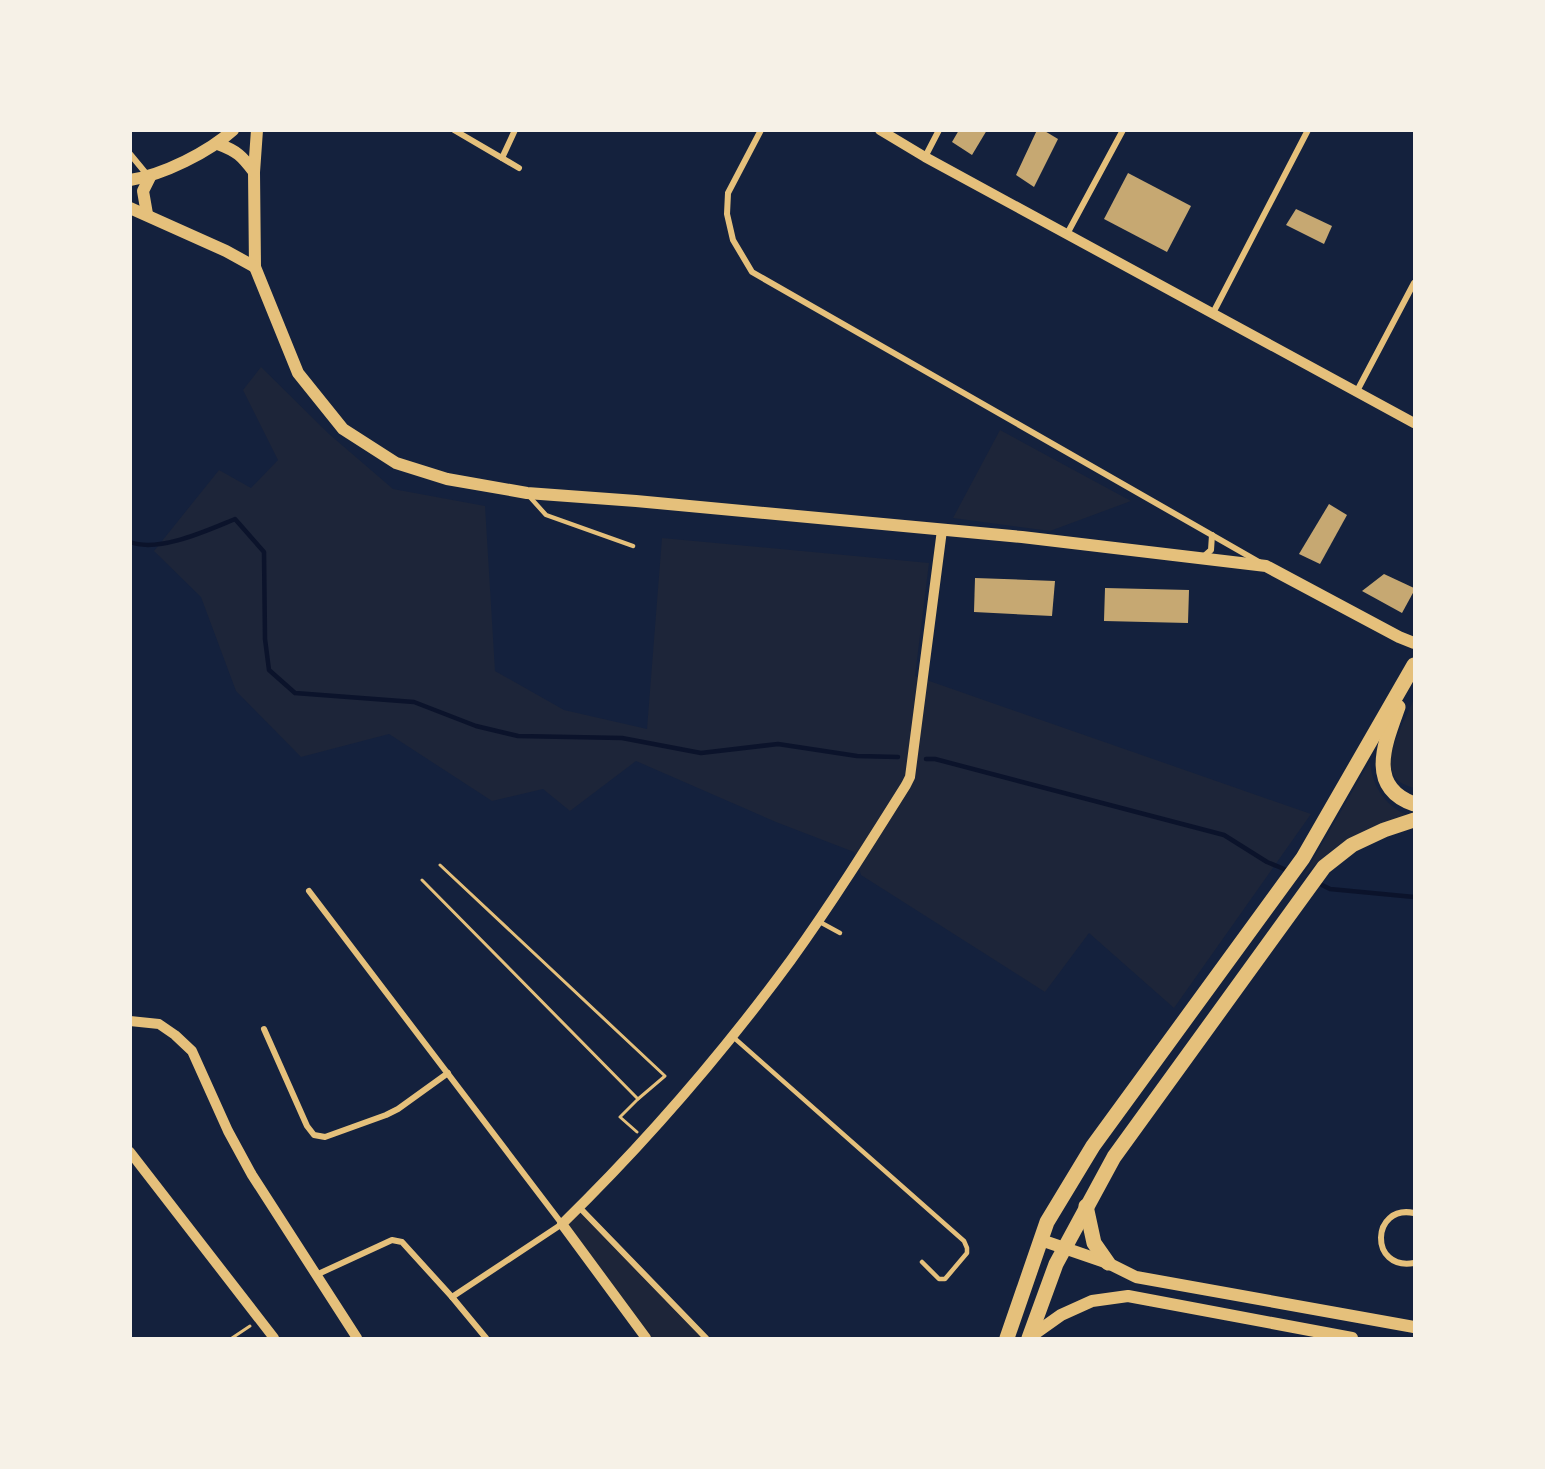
<svg xmlns="http://www.w3.org/2000/svg" width="1545" height="1469" viewBox="0 0 1545 1469" font-family="Overpass,sans-serif">
  <style>
    .green { fill: #1d2539 }
    .lines { fill: none; stroke-linecap: round; stroke-linejoin: round }
    .stream { stroke: #0b132b; stroke-width: 4.5 }
    .building { fill: #c6a872 }
    .path { stroke: #e5c07b; stroke-width: 3 }
    .service { stroke: #e5c07b; stroke-width: 4.5 }
    .minor { stroke: #e5c07b; stroke-width: 6 }
    .tertiary { stroke: #e5c07b; stroke-width: 10 }
    .secondary { stroke: #e5c07b; stroke-width: 12 }
    .primary { stroke: #e5c07b; stroke-width: 15 }
  </style>
  <rect width="100%" height="100%" fill="#14213d"/>
  <g class="green">
    <path d="M261,367L329,434L393,489L485,506L495,671L564,710L647,729L662,538L929,563L915,676L1311,814L1174,1008L1089,933L1045,992L861,875L854,852L776,822L636,761L570,811L543,789L492,801L389,734L301,757L236,691L201,597L154,551L219,470L251,488L278,460L243,390Z"/>
    <path d="M1000,430L1131,501L1050,531L953,518Z"/>
    <path d="M1414,698V788C1366,776 1405,725 1414,698Z"/>
    <path d="M1370,761C1372,788 1387,808 1412,817C1362,829 1335,841 1301,880Z"/>
    <path d="M579,1207L706,1338H646L562,1224Z"/>
  </g>
  <g class="lines">
    <g class="stream">
      <path d="M130,542C159,553 208,530 235,519L264,552L265,639L269,670L295,693L414,702L476,726L518,736L622,738L701,753L778,744L857,756L898,757"/>
      <path d="M926,759H935L1224,835L1267,862L1284,869"/>
      <path d="M1322,885L1330,889L1414,897"/>
    </g>
  </g>
  <g class="building">
    <path d="M959,130H987L972,155L952,142Z"/>
    <path d="M1037,130H1043L1058,139L1034,187L1016,175Z"/>
    <path d="M1128,173L1191,206L1167,252L1104,219Z"/>
    <path d="M1296,209L1332,226L1324,244L1286,225Z"/>
    <path d="M1329,504L1347,515L1320,564L1299,554Z"/>
    <path d="M1384,574L1414,588V591L1402,613L1362,591Z"/>
    <path d="M975,578L1055,581L1052,616L974,612Z"/>
    <path d="M1105,588L1189,590L1188,623L1104,621Z"/>
  </g>
  <g class="lines">
    <g class="path">
      <path d="M440,865L665,1076L638,1099"/>
      <path d="M422,880L638,1099L620,1117L637,1132"/>
      <path d="M232,1338L250,1326"/>
    </g>
    <g class="service">
      <path d="M528,495L546,515L633,546"/>
      <path d="M818,921L840,933"/>
      <path d="M732,1036L964,1241L967,1248V1253L945,1279H939L922,1262"/>
    </g>
    <g class="minor">
      <path d="M454,130L519,168"/>
      <path d="M761,130L728,193L727,214L733,240L752,272L1259,562"/>
      <path d="M130,154L149,177"/>
      <path d="M925,157L939,130"/>
      <path d="M502,158L515,130"/>
      <path d="M1067,234L1123,130"/>
      <path d="M1213,313L1308,130"/>
      <path d="M1357,391L1414,283"/>
      <path d="M1202,558L1211,550L1212,535"/>
      <path d="M309,891L562,1224L452,1297"/>
      <path d="M264,1029L307,1126L314,1135L325,1137L386,1115L398,1109L448,1073"/>
      <path d="M579,1207L706,1338"/>
      <path d="M1414,1213C1371,1204 1369,1271 1414,1263"/>
      <path d="M316,1275L392,1240L402,1242L452,1297L486,1338"/>
    </g>
    <g class="tertiary">
      <path d="M880,130L925,157L1414,423"/>
      <path d="M130,1021L159,1024L175,1035L192,1051L228,1131L252,1175L357,1338"/>
      <path d="M130,1152L274,1338"/>
      <path d="M646,1338L562,1224C645,1143 722,1054 791,960C832,903 869,844 906,785L910,777L942,530"/>
    </g>
    <g class="secondary">
      <path d="M257,130L254,172L255,267L298,373L343,429L396,463L447,479L527,493L636,501L1022,537L1266,566L1399,637L1414,643"/>
      <path d="M218,144C237,151 242,156 254,172"/>
      <path d="M130,180C163,175 209,152 233,130"/>
      <path d="M130,208L226,251L255,267"/>
      <path d="M147,214L143,191L150,177"/>
      <path d="M1041,1240L1108,1263L1136,1277L1414,1327"/>
      <path d="M1030,1337L1061,1315L1092,1301L1128,1296L1352,1338"/>
    </g>
    <g class="primary">
      <path d="M1398,707C1385,743 1366,787 1414,804"/>
      <path d="M1086,1206L1094,1243L1108,1263"/>
      <path d="M1007,1338L1047,1222L1093,1146L1303,858L1414,665"/>
      <path d="M1029,1338L1056,1264L1114,1157L1324,867L1352,845L1384,830L1414,820"/>
    </g>
  </g>
  <rect width="1545" height="1469" fill="none" stroke="#f6f1e7" stroke-width="264"/>
</svg>
